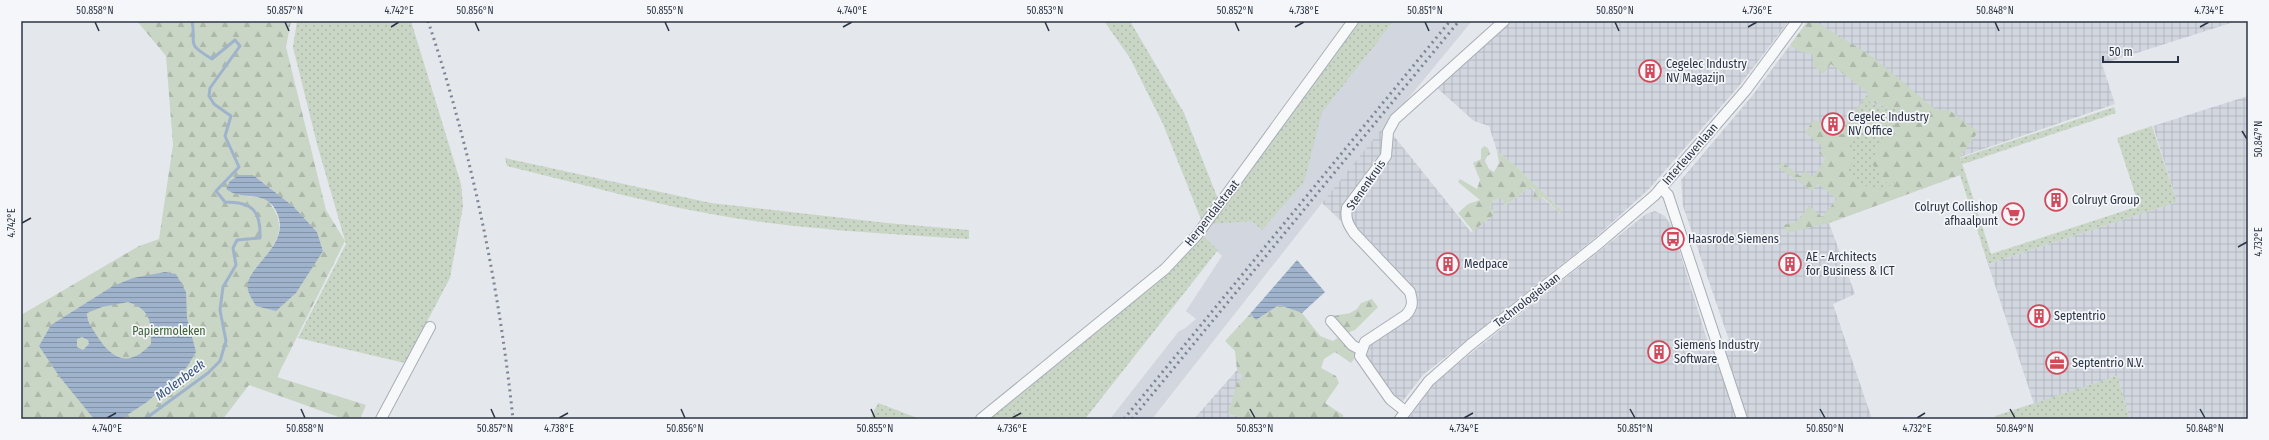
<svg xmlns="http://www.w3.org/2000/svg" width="2269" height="440" viewBox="0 0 2269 440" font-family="'Fira Sans Condensed',sans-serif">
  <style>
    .built { fill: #d2d6de }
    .industrial { fill: url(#industrial-grid) }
    .grass { fill: url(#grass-dots) }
    .forest { fill: url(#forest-firs); fill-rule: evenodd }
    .water { fill: url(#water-rules); fill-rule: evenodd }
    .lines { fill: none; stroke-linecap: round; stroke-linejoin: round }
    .stream { stroke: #9fb4cc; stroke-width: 3 }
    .minor-casing { stroke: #a9aeb7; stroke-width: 12 }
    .minor { stroke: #f7f8fa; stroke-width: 10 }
    .rail { stroke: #7d8696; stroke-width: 3; stroke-dasharray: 2 4; stroke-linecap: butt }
    .ticks { fill: none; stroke: #2b3445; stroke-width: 1.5 }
    .labels { text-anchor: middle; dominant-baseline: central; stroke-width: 3.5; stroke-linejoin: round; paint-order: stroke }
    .poi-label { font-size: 12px; fill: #2b3445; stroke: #f4f6f9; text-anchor: start }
    .street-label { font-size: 12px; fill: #2b3445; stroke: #f4f6f9 }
    .park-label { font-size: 12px; fill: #3f6138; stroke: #f4f6f9 }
    .water-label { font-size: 13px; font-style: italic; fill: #34527a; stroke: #f4f6f9 }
    .neatline { fill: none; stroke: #2b3445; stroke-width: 1.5 }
    .ticks-label { font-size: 10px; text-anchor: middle; fill: #2b3445 }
  </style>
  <defs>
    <pattern id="industrial-grid" width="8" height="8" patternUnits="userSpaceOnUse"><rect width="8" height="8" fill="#d2d6de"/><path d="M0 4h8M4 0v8" fill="none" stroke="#b4b8c0"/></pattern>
    <pattern id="grass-dots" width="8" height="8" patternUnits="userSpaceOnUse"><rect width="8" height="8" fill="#c9d6c5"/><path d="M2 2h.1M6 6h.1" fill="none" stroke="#adb8ab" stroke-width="1.8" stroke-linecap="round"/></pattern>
    <pattern id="forest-firs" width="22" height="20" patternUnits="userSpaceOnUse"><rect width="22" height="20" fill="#c9d6c5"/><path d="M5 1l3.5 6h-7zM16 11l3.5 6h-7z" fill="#adb8ab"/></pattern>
    <pattern id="water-rules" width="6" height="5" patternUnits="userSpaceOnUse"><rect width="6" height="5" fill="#9fb4cc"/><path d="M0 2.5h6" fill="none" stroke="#8293a7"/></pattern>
  </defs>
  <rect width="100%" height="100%" fill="#e4e7ec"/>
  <path class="built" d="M1394,21H1472L1322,203L1152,419H1110L1179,331L1184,329L1196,319L1186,311L1222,256L1202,237L1209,224L1320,113Z"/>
  <g class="industrial">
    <path d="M1509,21H1789L1739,86L1649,189L1595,238L1423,375L1398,407L1361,350L1395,321L1413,302L1354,233L1322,203L1385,125L1471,232L1495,214L1490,207L1493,201L1501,197L1505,206L1530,187L1560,213L1561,210L1517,167L1497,151L1489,126L1474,121L1436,87Z"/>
    <path d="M1808,21H2237L2102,64L2115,104L1960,157V175L1829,223L1855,294L1833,304L1872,419H1408L1435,383L1470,354L1646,214L1655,211L1665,216L1672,227L1709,346L1729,340L1683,206L1681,180L1752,96Z"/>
    <path d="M2248,96V419H2130L2117,376L2034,404L1988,264L2177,202L2153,126Z"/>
    <path d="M1237,370L1244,376L1228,414L1249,419H1194Z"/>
  </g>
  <g class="grass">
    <path d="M297,21H411L461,184L463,206L450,278L405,363L298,338L346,244L317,144L293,47Z"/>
    <path d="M1104,21H1130L1184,113L1218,199L1202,222L1163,124L1130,58Z"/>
    <path d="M1357,21H1394L1322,112L1304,182L1262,230L1252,221L1208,224Z"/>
    <path d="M1865,98L1874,105L1902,109L1910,118L1897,136L1890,180L1896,183L1884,189L1859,185L1846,171L1851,133L1836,135Z"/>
    <path d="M2114,107L2116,113L1963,164L1960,158Z"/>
    <path d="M2152,126L2177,202L1988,264L1960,175V157L1991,254L2139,206L2117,138Z"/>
    <path d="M505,158L711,203L887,223L969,230V239C891,234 812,230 734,218C658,206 582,184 507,166Z"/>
    <path d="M1203,236L1218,250L1085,419H987L1169,270Z"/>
    <path d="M2117,376L2130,419H1996L1995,416Z"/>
    <path d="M878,403L920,419H870Z"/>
  </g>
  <g class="forest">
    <path d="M137,21H291L286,47L326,210L345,241L277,377L366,405L360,419H344L249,385L223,419H21V315L139,246L159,239L173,145L166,56ZM253,175L294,207L317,232L323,251L269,252C284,231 282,216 265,198L245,196Z"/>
    <path d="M1808,21H1815L1873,57L1936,110H1949L1978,132L1960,157V175L1829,223L1787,233L1784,225L1796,222L1809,206L1822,217L1837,199L1818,184L1812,191L1778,167L1782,162L1800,176L1805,171L1813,177L1826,158L1819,153L1823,147L1805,132L1815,119L1836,135L1851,133L1852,163L1846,171L1859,185L1884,189L1895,183L1890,180L1885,183L1881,179V174L1871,163L1883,137L1888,133L1896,136L1899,132L1894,126L1896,118H1909C1897,104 1880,109 1865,98L1868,93L1831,64L1823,74L1813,65L1814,55L1798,51L1790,45Z"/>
    <path d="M1484,146L1488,148L1490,154L1487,156L1485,161L1489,169L1494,172L1499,163L1497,151L1517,167L1561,210L1560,213L1543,197L1537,201L1533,199L1535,190L1530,187L1505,206L1501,197L1493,201L1490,207L1495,214L1473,231L1458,213L1468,204L1480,200L1458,182L1460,179L1477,189L1480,180L1473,163L1481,159V149Z"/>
    <path d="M1372,299L1378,307L1355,330L1344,334L1333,321V316L1350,313L1357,309L1361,303Z"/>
    <path d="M1279,305L1302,313L1320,336L1333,341L1342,335L1361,350L1351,363L1335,352L1324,359L1321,368L1336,376L1339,383L1325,403L1343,415V419H1249L1228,414L1237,383L1243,376L1237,370L1235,351L1225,341L1250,314L1256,320Z"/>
  </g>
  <g class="water">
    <path d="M239,175H253L294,207L317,232L323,251L296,293L276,311L256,306C254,302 249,295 248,290C242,267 296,245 275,209C264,190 242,201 226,189L230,181Z"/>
    <path d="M1297,260L1325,292L1302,313L1279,305L1256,320L1250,314Z"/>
    <path d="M165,272L176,274L186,292L187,318L196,352L187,367L147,402L121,419H94L59,376L39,346L51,325L113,286L133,278ZM128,302C150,309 152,322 151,344C128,369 111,359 95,333C91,326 87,322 87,313L102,307ZM82,337L88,340L89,344L83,350L77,347V339Z"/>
  </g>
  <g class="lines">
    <path class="stream" d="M145,419L208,373L220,361L226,341L220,310L223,287L236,265L233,248L237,240L260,238C261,210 252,202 225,202L216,191L239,167L225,136L231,116L214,104L209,96L210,88L240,46L235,40L212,59C184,42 197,46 192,21"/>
    <g class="minor-casing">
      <g id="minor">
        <path d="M1661,188L1668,195L1742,419"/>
        <path d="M1331,321L1352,345L1361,350"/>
        <path d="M1405,411L1390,399L1360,356L1365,342L1406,315C1413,307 1413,302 1410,292L1354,233C1348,224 1345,219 1347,208L1386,156L1388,132L1395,119L1504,21"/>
        <path d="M381,419L430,327"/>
        <path d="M981,419L1165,269L1197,235L1353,21"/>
        <path d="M1400,419L1429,381L1470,345L1598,244L1655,195L1746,90L1797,21"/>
      </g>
    </g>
    <use href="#minor" class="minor"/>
    <g class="rail">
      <path d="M428,21C471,149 499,285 513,419"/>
      <path d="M1124,419L1450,21"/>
      <path d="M1132,419L1459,21"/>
    </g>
  </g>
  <path class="ticks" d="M95,22L99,31M285,22L289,31M475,22L479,31M665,22L669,31M1045,22L1049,31M1235,22L1239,31M1425,22L1429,31M1615,22L1619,31M1995,22L1999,31M391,27L399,22M843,27L852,22M1295,27L1304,22M1748,27L1757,22M2200,27L2209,22M2242,131L2247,139M22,223L31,218M2238,247L2247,242M301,409L305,418M491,409L495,418M681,409L685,418M871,409L875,418M1250,409L1255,418M1630,409L1635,418M1820,409L1825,418M2010,409L2015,418M2200,409L2205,418M107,418L116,413M559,418L568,413M1012,418L1021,413M1464,418L1473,413M1917,418L1925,413"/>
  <defs>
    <g id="building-ring" transform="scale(1.15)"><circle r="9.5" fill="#f4f6f9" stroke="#d1495b" stroke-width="1.5"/><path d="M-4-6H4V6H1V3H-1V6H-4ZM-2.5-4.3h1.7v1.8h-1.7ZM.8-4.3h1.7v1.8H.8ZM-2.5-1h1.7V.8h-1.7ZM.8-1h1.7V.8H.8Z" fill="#d1495b"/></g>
    <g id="supermarket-ring" transform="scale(1.15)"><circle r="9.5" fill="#f4f6f9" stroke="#d1495b" stroke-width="1.5"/><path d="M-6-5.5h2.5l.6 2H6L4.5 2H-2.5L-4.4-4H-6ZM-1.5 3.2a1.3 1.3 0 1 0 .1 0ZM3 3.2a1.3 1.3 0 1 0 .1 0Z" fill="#d1495b"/></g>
    <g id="bus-ring" transform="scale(1.15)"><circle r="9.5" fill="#f4f6f9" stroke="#d1495b" stroke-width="1.5"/><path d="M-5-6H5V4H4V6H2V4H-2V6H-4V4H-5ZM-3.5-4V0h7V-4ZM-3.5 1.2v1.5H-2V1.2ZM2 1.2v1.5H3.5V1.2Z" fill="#d1495b"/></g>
    <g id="office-ring" transform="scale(1.15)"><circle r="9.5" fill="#f4f6f9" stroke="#d1495b" stroke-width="1.5"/><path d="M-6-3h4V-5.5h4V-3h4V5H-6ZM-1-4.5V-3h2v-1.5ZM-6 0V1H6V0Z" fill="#d1495b"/></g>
  </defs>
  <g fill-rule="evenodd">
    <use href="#building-ring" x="1650" y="71"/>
    <use href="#building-ring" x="1833" y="124"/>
    <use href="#building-ring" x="2056" y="200"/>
    <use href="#supermarket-ring" x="2013" y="214"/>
    <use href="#bus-ring" x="1673" y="239"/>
    <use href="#building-ring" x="1448" y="264"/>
    <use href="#building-ring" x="1790" y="264"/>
    <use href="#building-ring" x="2039" y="316"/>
    <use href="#building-ring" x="1659" y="352"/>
    <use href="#office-ring" x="2057" y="363"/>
  </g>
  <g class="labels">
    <g class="poi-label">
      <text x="1666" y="64">Cegelec Industry<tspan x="1666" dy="14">NV Magazijn</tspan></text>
      <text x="1848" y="117">Cegelec Industry<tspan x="1848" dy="14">NV Office</tspan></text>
      <text x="2072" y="200">Colruyt Group</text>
      <text x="1998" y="207" text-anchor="end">Colruyt Collishop<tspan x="1998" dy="14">afhaalpunt</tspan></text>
      <text x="1688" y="239">Haasrode Siemens</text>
      <text x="1806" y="257">AE - Architects<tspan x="1806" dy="14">for Business &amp; ICT</tspan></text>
      <text x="1464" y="264">Medpace</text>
      <text x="2054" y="316">Septentrio</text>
      <text x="1674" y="345">Siemens Industry<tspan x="1674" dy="14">Software</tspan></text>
      <text x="2072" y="363">Septentrio N.V.</text>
    </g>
    <g class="street-label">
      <text transform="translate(1690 154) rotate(-49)">Interleuvenlaan</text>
      <text transform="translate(1366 185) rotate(-55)">Stenenkruis</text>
      <text transform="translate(1212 213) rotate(-52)">Herpendalstraat</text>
      <text transform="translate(1527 300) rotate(-38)">Technologielaan</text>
    </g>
    <g class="park-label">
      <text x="169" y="331">Papiermoleken</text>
    </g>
    <g class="water-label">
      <text transform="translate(180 380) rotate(-37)">Molenbeek</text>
    </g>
  </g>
  <rect width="2269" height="440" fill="none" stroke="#f4f6f9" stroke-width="44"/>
  <path d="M2103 56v6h75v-6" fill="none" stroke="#2b3445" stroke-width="2"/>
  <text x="2109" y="56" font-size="12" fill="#2b3445" stroke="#f4f6f9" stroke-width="3" paint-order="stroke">50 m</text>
  <rect x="22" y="22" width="2225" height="396" class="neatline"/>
  <g class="ticks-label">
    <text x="95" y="14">50.858°N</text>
    <text x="285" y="14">50.857°N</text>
    <text x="399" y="14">4.742°E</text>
    <text x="475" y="14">50.856°N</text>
    <text x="665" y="14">50.855°N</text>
    <text x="852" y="14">4.740°E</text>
    <text x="1045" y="14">50.853°N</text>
    <text x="1235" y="14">50.852°N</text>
    <text x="1304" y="14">4.738°E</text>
    <text x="1425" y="14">50.851°N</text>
    <text x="1615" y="14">50.850°N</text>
    <text x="1757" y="14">4.736°E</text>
    <text x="1995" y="14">50.848°N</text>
    <text x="2209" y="14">4.734°E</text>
    <text transform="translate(2258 139) rotate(-90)" y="4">50.847°N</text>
    <text transform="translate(11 223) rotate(-90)" y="4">4.742°E</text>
    <text transform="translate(2258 242) rotate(-90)" y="4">4.732°E</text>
    <text x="107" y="432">4.740°E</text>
    <text x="305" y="432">50.858°N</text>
    <text x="495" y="432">50.857°N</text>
    <text x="559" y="432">4.738°E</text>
    <text x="685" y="432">50.856°N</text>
    <text x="875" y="432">50.855°N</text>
    <text x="1012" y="432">4.736°E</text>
    <text x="1255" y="432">50.853°N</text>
    <text x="1464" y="432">4.734°E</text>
    <text x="1635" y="432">50.851°N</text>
    <text x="1825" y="432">50.850°N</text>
    <text x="1917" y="432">4.732°E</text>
    <text x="2015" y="432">50.849°N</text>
    <text x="2205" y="432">50.848°N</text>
  </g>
</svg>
